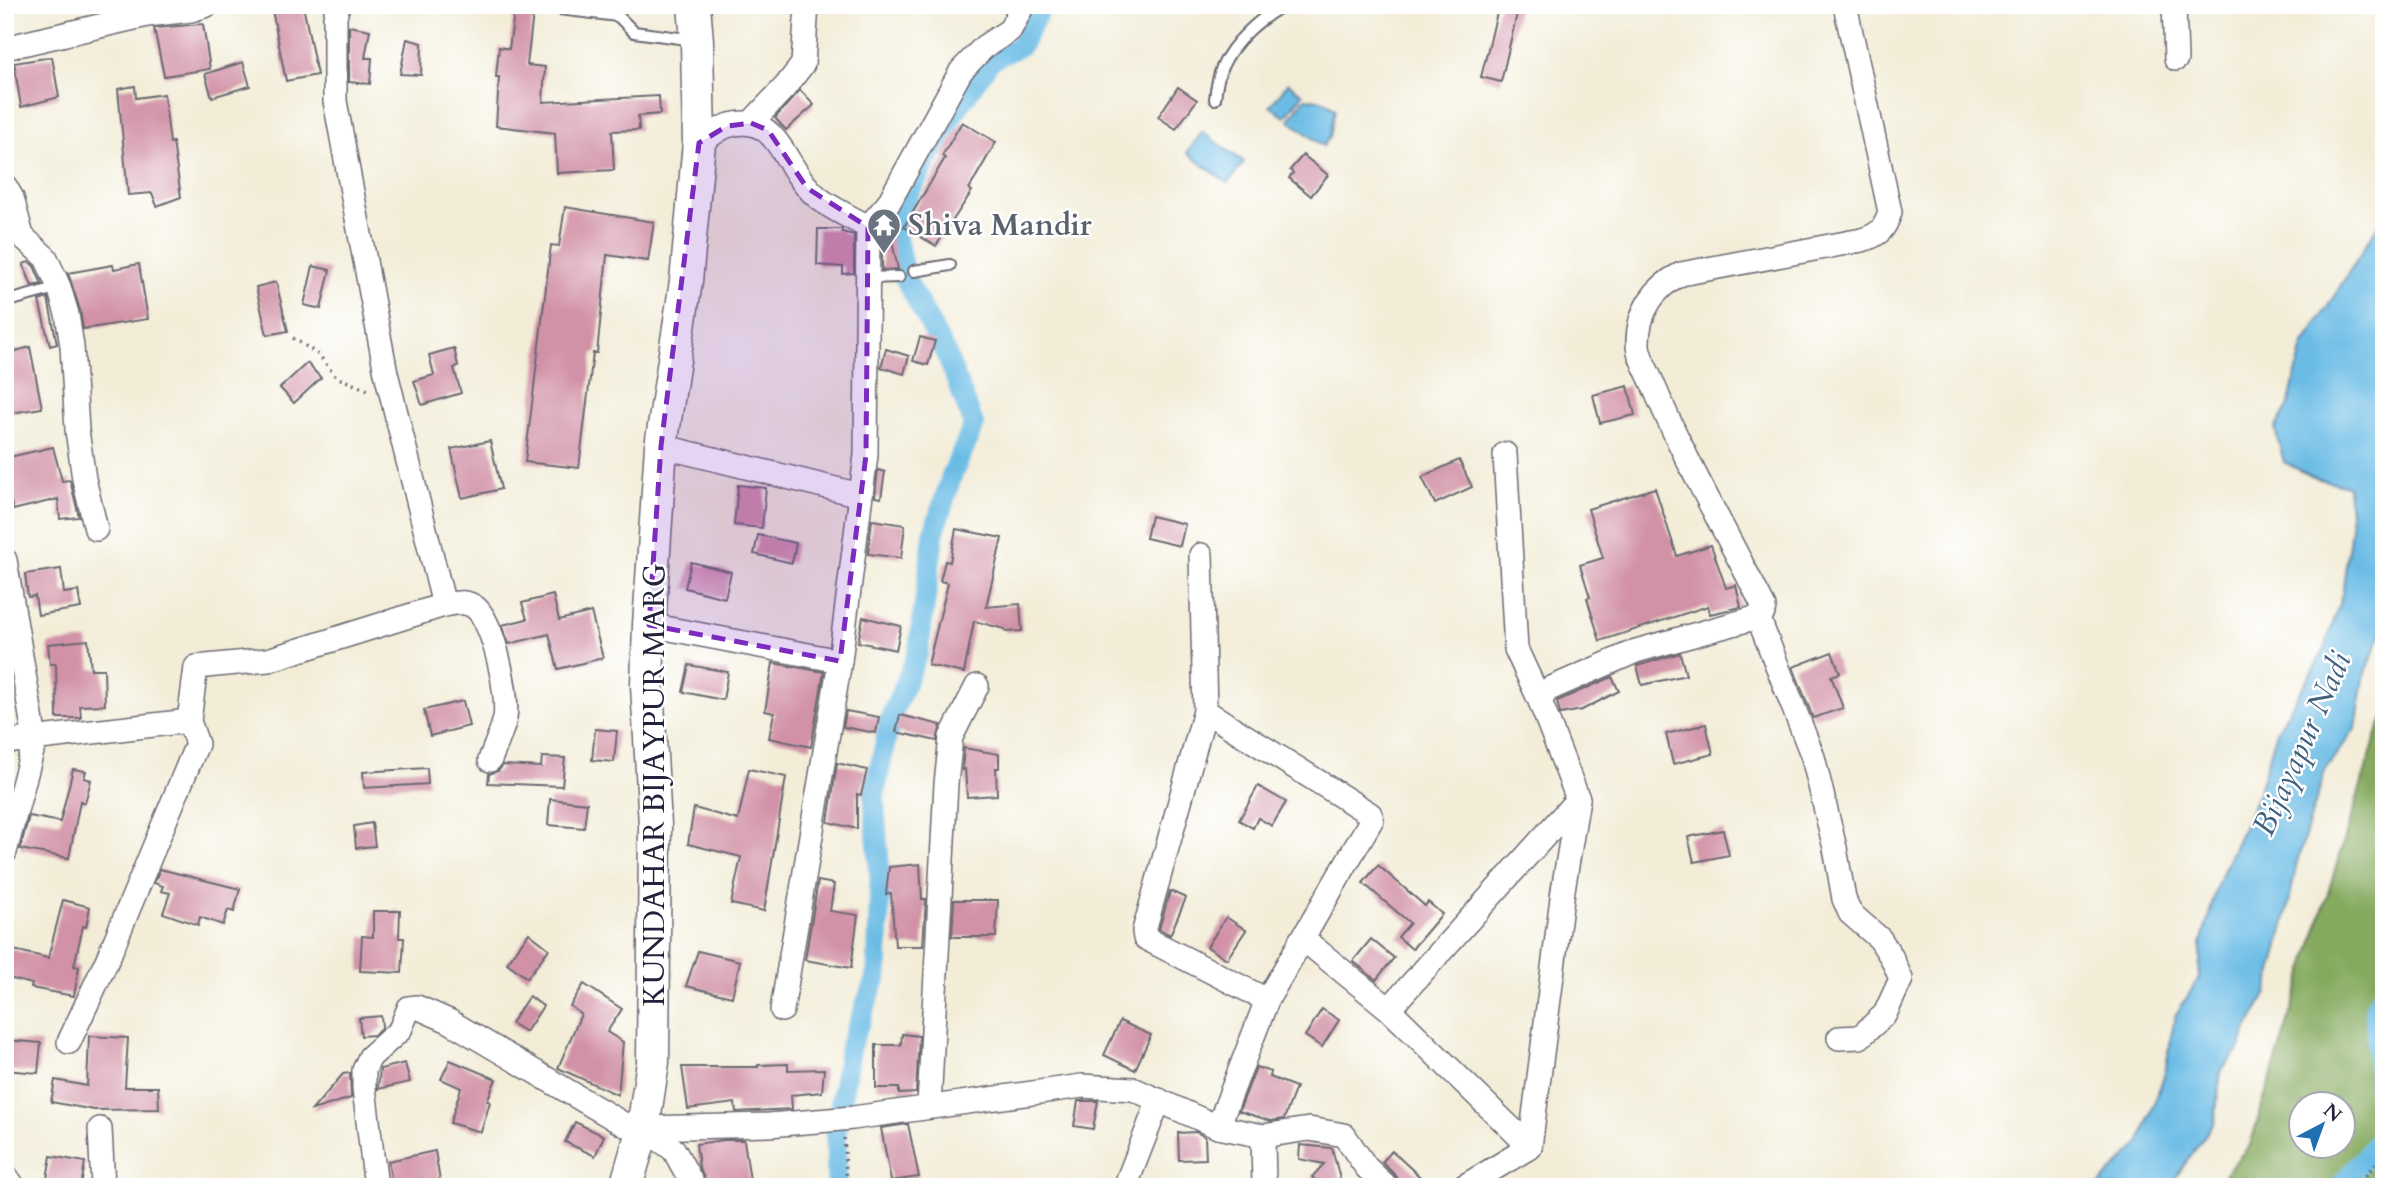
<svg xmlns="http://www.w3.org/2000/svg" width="2389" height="1192" viewBox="0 0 2389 1192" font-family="Cardo,serif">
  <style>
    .forest { fill: #85aa5e; stroke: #54664c; stroke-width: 2; fill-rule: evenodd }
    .water { fill: #6abce5; stroke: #466f90; stroke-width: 2 }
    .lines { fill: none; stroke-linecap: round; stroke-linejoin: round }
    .canal { stroke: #6abce5; stroke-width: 21 }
    .building { fill: #d191a6 }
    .lane-casing { stroke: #6b6972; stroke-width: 14 }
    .street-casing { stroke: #6b6972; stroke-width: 26 }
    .secondary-casing { stroke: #6b6972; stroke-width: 35 }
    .path { stroke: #6b6972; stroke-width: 3.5; stroke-dasharray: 2 5; stroke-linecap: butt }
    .lane { stroke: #fff; stroke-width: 10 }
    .street { stroke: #fff; stroke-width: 23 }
    .secondary { stroke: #fff; stroke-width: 32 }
    .marked { fill: #7b2cbf; fill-opacity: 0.2; stroke: #7b2cbf; stroke-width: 5; stroke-dasharray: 14 9; stroke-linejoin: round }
    .labels { text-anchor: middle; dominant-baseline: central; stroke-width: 5; stroke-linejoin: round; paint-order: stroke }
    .worship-label { font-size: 30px; font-weight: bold; fill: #5b616d; stroke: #fff; text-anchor: start }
    .street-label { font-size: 30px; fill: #22223b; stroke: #fff }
    .water-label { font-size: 32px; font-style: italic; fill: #3f607f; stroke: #fff }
  </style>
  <rect width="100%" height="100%" fill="#fff"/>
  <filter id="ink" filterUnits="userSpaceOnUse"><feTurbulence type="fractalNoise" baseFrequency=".0143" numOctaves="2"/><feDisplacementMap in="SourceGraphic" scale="14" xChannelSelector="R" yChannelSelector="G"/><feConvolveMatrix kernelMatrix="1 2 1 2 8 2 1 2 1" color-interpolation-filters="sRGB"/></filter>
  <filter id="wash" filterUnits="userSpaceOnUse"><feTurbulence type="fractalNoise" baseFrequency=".00686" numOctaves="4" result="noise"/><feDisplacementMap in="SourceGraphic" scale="28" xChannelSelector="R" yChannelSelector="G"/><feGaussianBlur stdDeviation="1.57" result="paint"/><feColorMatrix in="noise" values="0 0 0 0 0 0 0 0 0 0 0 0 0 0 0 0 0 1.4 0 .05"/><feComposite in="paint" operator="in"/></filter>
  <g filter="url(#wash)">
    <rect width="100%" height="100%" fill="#f3edd8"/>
    <path class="forest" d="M2384,718V1187H2214L2250,1145L2380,724ZM2302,1104H2344V1146H2302Z"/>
    <g class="water">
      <path d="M1288,83L1303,94L1285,117L1270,106Z"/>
      <path d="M1305,98L1325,101L1335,109L1330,137L1323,146L1289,120Z"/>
      <path d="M1202,132L1244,162L1228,183L1187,153Z"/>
      <path d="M2384,216V419L2379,461L2384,490V625L2364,678L2356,728L2326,768L2297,862L2287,913L2267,993L2247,1029L2239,1050L2221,1070L2215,1121L2169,1187H2097L2139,1144L2165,1073L2175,1016L2199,978L2201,944L2218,882L2257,797L2277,731L2325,649L2342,594L2351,528L2348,486L2315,478L2284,462L2275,429L2288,406L2303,346Z"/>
    </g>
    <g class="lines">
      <g class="canal">
        <path d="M837,1187L836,1132L850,1047L877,975L880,878L874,797L890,719L918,653L934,532L952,475L974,425L947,356L905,278L893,222L951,117L990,61L1021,45L1042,5"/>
        <path d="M2340,1187L2382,1137L2375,1007L2384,994"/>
      </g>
    </g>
    <g id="blocks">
      <g class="building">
        <path d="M271,5H303L317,75L286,81Z"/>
        <path d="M515,5H534L527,65L545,67L543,102L659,96L660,114L638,116L639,130L612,131L614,170L557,173L555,133L496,126L499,77H496L499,47L509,49Z"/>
        <path d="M1499,5H1519L1501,82L1481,77Z"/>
        <path d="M203,24L210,69L164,76L154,28Z"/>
        <path d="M349,26L370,30L365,58H372L370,84L349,82Z"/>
        <path d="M407,39L422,43L421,75L400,74Z"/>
        <path d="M52,57L59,97L21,107L14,63Z"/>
        <path d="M243,62L250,86L212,97L205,74Z"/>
        <path d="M135,86L136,98L164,94L170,143L173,142L181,197L157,206L152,193L128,195L118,89Z"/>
        <path d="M1178,87L1197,100L1176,129L1158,117Z"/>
        <path d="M800,90L814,105L786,130L775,118Z"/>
        <path d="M962,122L996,142L969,189L972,191L936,246L904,227L945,158L942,156Z"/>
        <path d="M1303,155L1328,175L1311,196L1289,178L1293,173L1290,170Z"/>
        <path d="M565,207L654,222L648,261L607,255L597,353H593L579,468L525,462L551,245L559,246Z"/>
        <path d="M888,226L891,237L898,269L882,270V232Z"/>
        <path d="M818,229H842V232L854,235V273L843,274V267L817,265Z"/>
        <path d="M29,262L34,266L42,284L32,286L23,264Z"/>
        <path d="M139,264L148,319L83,329L80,310L68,273L113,265L114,269Z"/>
        <path d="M313,266L330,270L321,309L304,305Z"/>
        <path d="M276,282L288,331L267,335L256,287Z"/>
        <path d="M48,298L57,344L50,346L39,301Z"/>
        <path d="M920,337L935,341L928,365L913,361Z"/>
        <path d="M30,347L42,408L5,414V354Z"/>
        <path d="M454,348L458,366L454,368L461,393L422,405L414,381L434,375L429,355Z"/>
        <path d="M886,349L909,356L904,374L881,367Z"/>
        <path d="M307,363L321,378L294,403L280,388Z"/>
        <path d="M1628,386L1635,415L1600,423L1593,395Z"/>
        <path d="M490,441L501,489L462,498L451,449Z"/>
        <path d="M53,447L62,481L70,480L79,517L60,519L58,499L13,510L5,480V458Z"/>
        <path d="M1459,460L1472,487L1435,504L1422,477Z"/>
        <path d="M878,470L885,472L881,498L875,497Z"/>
        <path d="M738,485L766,488L762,528L734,525Z"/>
        <path d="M1655,488L1677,556L1711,545L1726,588L1736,585L1741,607L1710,614L1708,606L1600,641L1587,598L1590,597L1580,565L1603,558L1588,509Z"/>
        <path d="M1151,516L1185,524L1180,546L1146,538Z"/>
        <path d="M872,520L905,525L901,558L868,554Z"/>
        <path d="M956,529L1002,538L986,607L1020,604L1022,631L1006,632L1005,629L974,621L964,673L928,665L948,583L940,581L945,561L950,562Z"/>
        <path d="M758,535L796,543L792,563L754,554Z"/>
        <path d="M691,562L731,572L725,598L685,588Z"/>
        <path d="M61,569L64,593L78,591L81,608L38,615L35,596L28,597L25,574Z"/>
        <path d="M553,595L559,620L591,612L603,658L558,669L549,634L509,644L502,625L527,619L522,603Z"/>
        <path d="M863,617L901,626L896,650L858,642Z"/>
        <path d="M88,640L91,669H104L105,705L80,706L81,718H57L56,664H50L48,644Z"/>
        <path d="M1832,652L1840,673L1831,676L1843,708L1813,718L1793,667Z"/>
        <path d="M1680,653L1686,675L1642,685L1637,666Z"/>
        <path d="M773,663L824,672L811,747L769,738L774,713L765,711Z"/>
        <path d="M689,665L728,672L723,700L683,692Z"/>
        <path d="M1612,677L1619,691L1582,710L1560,714L1557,701Z"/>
        <path d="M463,701L469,726L430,736L424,710Z"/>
        <path d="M846,711L879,717L876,733L843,727Z"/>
        <path d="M900,715L941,725L937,741L896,732Z"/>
        <path d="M1706,724L1713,754L1673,764L1666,734Z"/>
        <path d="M595,729L617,731L614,762L592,760Z"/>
        <path d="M964,748L999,754V768H996L997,795L967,797L965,769L962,770Z"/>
        <path d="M542,757L565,758L562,786L488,783L489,774L498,771L503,765L541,767Z"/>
        <path d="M837,763L867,770L861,795L857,794V829L828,822Z"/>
        <path d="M427,768L428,784L364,788L363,772Z"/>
        <path d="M73,769L86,771L84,778L91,780L85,803L80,801L69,858L20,849L29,816L60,822Z"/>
        <path d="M749,769L786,777L764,911L731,904L741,857L688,844L694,808L738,820Z"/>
        <path d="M1258,786L1286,802L1272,826L1258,818L1253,828L1239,820Z"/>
        <path d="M550,799L587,803L584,828L548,825Z"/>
        <path d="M372,823L375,846L356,848L354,826Z"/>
        <path d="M1723,830L1729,855L1694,862L1688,837Z"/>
        <path d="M920,864L922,899H926L923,946H895L891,893L886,894L889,867Z"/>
        <path d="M1378,865L1425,906L1428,902L1442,914L1412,949L1398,937L1410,923L1363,883Z"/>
        <path d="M160,869L240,889L234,912L228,910L223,925L200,917L198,925L163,913L170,893L161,891L163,886L154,883Z"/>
        <path d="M818,881L834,884L830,911L858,915L851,968L805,960Z"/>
        <path d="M1170,891L1186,898L1170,935L1159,929Z"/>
        <path d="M63,900L90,907L86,927L83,926L74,966L79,967L74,996L31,988L32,984L5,977V948L48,958Z"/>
        <path d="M954,900H998L996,937H952Z"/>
        <path d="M373,911H400L399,938H404L402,973L360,971L362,936L373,937Z"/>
        <path d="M1226,917L1246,930L1227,959L1207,947Z"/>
        <path d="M529,933L549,949L527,978L507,963Z"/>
        <path d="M1371,939L1394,958L1376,980L1353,961Z"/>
        <path d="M698,951L740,961L732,997L686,986Z"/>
        <path d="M584,984L622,1009L607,1032L623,1042L618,1095L558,1068L581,1014L570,1006Z"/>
        <path d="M529,996L543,1006L526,1032L511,1023Z"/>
        <path d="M1322,1009L1339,1020L1322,1047L1305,1036Z"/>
        <path d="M381,1016L382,1027L374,1035L361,1036L359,1018Z"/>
        <path d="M1120,1021L1151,1035L1135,1070L1104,1055Z"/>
        <path d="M902,1034L919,1036L916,1093L899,1094V1088H876V1045H901Z"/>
        <path d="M89,1036L128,1038L125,1087H158L159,1109L94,1110L51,1102L55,1080L87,1086Z"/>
        <path d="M5,1040L41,1043L38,1073L5,1070Z"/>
        <path d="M450,1060L496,1079L487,1101L490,1102L481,1132L450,1123L461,1088L441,1079Z"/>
        <path d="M405,1063L410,1082L378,1089L380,1069Z"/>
        <path d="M788,1064V1070L824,1069L822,1092L791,1095L792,1109L736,1112L735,1103L688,1109L682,1067H758V1065Z"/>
        <path d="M1256,1067L1271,1072L1270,1077L1296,1087L1284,1119L1271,1121L1239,1111Z"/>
        <path d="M350,1073L351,1098L312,1110L343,1074Z"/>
        <path d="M1078,1101H1098L1093,1129L1074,1126Z"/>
        <path d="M575,1122L604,1136L595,1156L565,1142Z"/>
        <path d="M908,1124L919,1177L891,1181L881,1128Z"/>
        <path d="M1196,1132L1205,1137L1206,1159L1179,1160L1178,1133Z"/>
        <path d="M724,1140H744L751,1187H708L699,1167L696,1144Z"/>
        <path d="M1300,1145L1332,1148L1342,1187H1322L1312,1177L1324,1164L1299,1159Z"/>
        <path d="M435,1151L441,1187H393L388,1161Z"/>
        <path d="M1392,1151L1431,1187L1401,1186L1397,1177L1382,1162Z"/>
        <path d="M51,1156L85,1162L81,1187L46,1184Z"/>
      </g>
    </g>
  </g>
  <g filter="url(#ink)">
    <use href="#blocks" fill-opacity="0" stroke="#6b6972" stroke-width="2"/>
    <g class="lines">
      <g class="lane-casing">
        <g id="lane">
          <path d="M559,9L618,16L634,32L695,40"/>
          <path d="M1215,99C1216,89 1218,77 1222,67C1233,42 1260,18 1284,5"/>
          <path d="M914,271L950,265"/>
          <path d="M868,278L899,277"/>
          <path d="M5,302L59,287"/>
        </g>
      </g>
      <g class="street-casing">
        <g id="street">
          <path d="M2174,5L2176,59"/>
          <path d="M5,48L147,15L191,10L207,5"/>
          <path d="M751,123L785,87L803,64L807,5"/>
          <path d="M699,143C708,138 718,129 727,126C776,110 783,163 809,189C824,206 849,216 868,227"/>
          <path d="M5,186L12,198L22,236L46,258L59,287L67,314L72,346L77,430L84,479L96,529"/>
          <path d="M661,446L860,495"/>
          <path d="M1505,454L1516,649L1540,701L1578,799L1563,890L1530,1147"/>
          <path d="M1201,555L1205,711L1144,931L1145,938L1267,1000"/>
          <path d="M5,560L35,740L5,852"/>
          <path d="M444,605C456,603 466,600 476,608C494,624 509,695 505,718C502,732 495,746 490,760"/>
          <path d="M1758,617L1813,757L1835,848L1844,899L1850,913L1880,939L1892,958L1901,979L1885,1014L1860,1037L1839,1038"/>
          <path d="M649,625L840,661"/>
          <path d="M1540,701L1547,690L1636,651L1758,617L1763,613L1764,607C1726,532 1684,459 1652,382C1647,370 1637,354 1638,342C1638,312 1654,287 1681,274L1862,240C1879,235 1885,229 1890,212L1845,5"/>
          <path d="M1205,711L1370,814L1372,819L1267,1000L1218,1127"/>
          <path d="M5,742L189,721"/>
          <path d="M1300,941L1313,947L1389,1009L1530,1147"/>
          <path d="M1389,1009L1578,799"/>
          <path d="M782,1010L840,661L866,455L868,227L888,204L961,71L984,47L1010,30L1023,5"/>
          <path d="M69,1042L108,958L197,744L189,721L196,667L268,660L444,605L386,373L335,101V17L338,5"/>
          <path d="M929,1106L946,784L951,737L977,686"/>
          <path d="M643,1128L674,1150L694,1187"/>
          <path d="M100,1129L103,1187"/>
          <path d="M1263,1136L1264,1187"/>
          <path d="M5,1175L14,1187"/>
          <path d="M376,1187L364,1088V1070L370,1057L400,1030L409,1008L417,1007L449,1021L625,1125L643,1128L769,1125L853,1118L1082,1086L1133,1089L1218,1127L1263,1136L1309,1129L1344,1135L1366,1167L1387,1187"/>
          <path d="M1125,1187L1159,1100"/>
          <path d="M1463,1187L1530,1147"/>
        </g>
      </g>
      <g class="secondary-casing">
        <path id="secondary" d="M626,1187L643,1128L653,1062L655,825L647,685L649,625L661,446L686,281L699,143L697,41L694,5"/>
      </g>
      <g class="path">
        <path d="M293,338L319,355L336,377L368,390"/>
        <path d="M844,1138L846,1173L850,1187"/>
        <path d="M2357,1187L2384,1152"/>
      </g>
      <use href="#lane" class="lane"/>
      <use href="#street" class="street"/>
      <use href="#secondary" class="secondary"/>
    </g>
  </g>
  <path class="marked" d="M751,123L768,130L807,188L868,227L866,455L840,661L649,625L661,446L699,143L727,126Z"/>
  <defs>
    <g id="temple-pin" transform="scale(1.75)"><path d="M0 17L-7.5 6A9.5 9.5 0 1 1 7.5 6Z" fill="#6b7280" stroke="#fff"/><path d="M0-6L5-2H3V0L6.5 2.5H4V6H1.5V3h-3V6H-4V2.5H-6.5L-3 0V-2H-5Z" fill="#fff"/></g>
  </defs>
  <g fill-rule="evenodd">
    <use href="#temple-pin" x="884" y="225"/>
  </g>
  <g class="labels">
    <g class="worship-label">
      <text x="908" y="225">Shiva Mandir</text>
    </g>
    <g class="street-label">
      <text transform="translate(654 785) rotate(-90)">KUNDAHAR BIJAYPUR MARG</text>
    </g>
    <g class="water-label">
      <text transform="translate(2302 744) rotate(-66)">Bijayapur Nadi</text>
    </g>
  </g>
  <rect width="2389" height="1192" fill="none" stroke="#fff" stroke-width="28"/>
  <g transform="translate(2322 1125) rotate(41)"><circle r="33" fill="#ffffff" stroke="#a7a7b1" stroke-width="2"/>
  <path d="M0-5L12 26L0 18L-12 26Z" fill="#1f6fb2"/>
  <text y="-10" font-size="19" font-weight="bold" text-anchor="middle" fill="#22223b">N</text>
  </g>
</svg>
